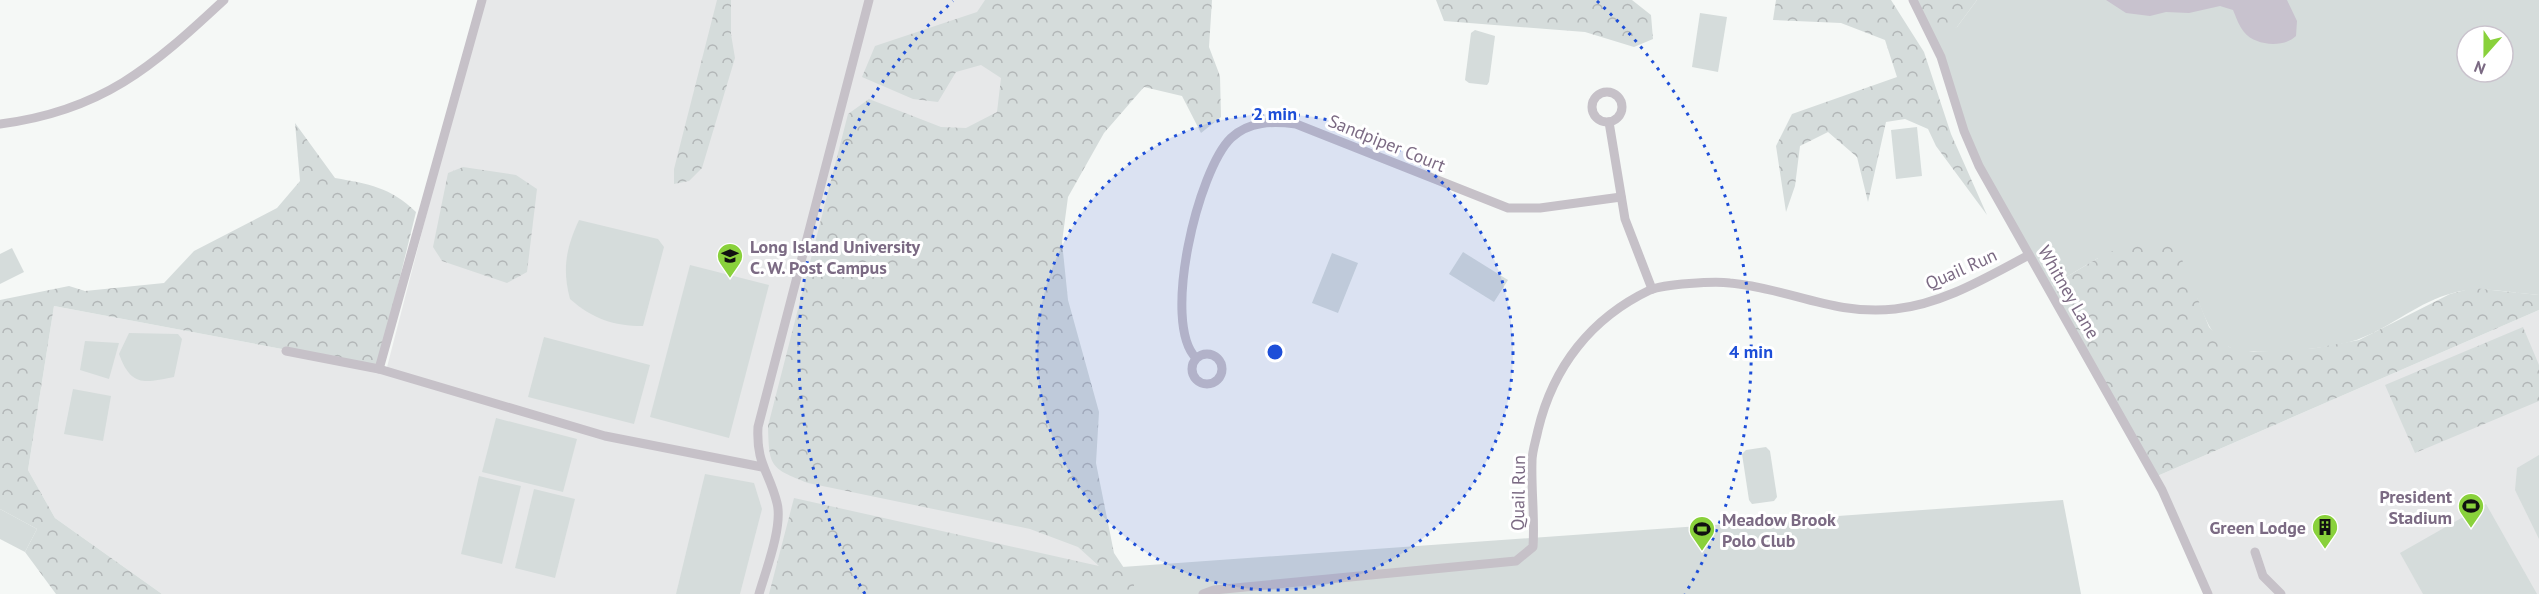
<svg xmlns="http://www.w3.org/2000/svg" width="2539" height="594" viewBox="0 0 2539 594" font-family="'PT Sans',sans-serif">
  <style>
    .built { fill: #e7e8e9 }
    .green { fill: #d5dcdb; fill-rule: evenodd }
    .forest { fill: url(#forest-crowns) }
    .water { fill: #c8c2ce }
    .lines { fill: none; stroke-linecap: round; stroke-linejoin: round }
    .street { stroke: #c6c1c8; stroke-width: 9 }
    .ring { fill: none; stroke: #1d4ed8; stroke-width: 3; stroke-dasharray: 3 6 }
    .labels { text-anchor: middle; dominant-baseline: central; stroke-width: 6; stroke-linejoin: round; paint-order: stroke }
    .street-label { font-size: 18px; fill: #7b6a83; stroke: #fff }
    .poi-label { font-size: 18px; font-weight: bold; fill: #7b6a83; stroke: #fff; text-anchor: start }
    .centre { fill: #1d4ed8; stroke: #fff; stroke-width: 3 }
    .ring-label { font-size: 18px; text-anchor: middle; font-weight: bold; fill: #1d4ed8; stroke: #fff; stroke-width: 6; stroke-linejoin: round; paint-order: stroke }
  </style>
  <defs>
    <pattern id="forest-crowns" width="20" height="18" patternUnits="userSpaceOnUse" patternTransform="scale(1.5)"><rect width="20" height="18" fill="#d5dcdb"/><path d="M2 6a3 3 0 1 1 6 0M12 15a3 3 0 1 1 6 0" fill="none" stroke="#b2b6b7"/></pattern>
  </defs>
  <rect width="100%" height="100%" fill="#f5f8f6"/>
  <g class="built">
    <path d="M482,0H1181L1032,187L1110,594H162L55,518L28,470L54,306L378,367L386,371Z"/>
    <path d="M2539,310V594H2208L2155,477Z"/>
  </g>
  <g class="green">
    <path d="M1977,0H2539V295C2510,293 2481,285 2453,293C2420,301 2391,327 2359,339C2337,348 2249,358 2229,347C2211,337 2204,315 2197,298L2098,258L2048,288L1979,166L1929,31L1957,27ZM2467,36H2503V72H2467Z"/>
    <path d="M1700,13L1727,17L1718,72L1692,67Z"/>
    <path d="M1475,30L1495,36L1489,82L1487,85L1469,83L1465,80L1471,33Z"/>
    <path d="M1917,127L1922,176L1896,179L1891,130Z"/>
    <path d="M579,220L658,239L664,247L643,326C613,326 593,319 570,299C562,269 566,248 579,220Z"/>
    <path d="M12,248L24,272L0,284V254Z"/>
    <path d="M1463,252L1508,280L1494,302L1449,274Z"/>
    <path d="M1332,253L1358,263L1338,313L1312,303Z"/>
    <path d="M690,265L769,285L729,438L650,417Z"/>
    <path d="M129,333L178,334L182,339L174,377C144,383 131,387 119,354Z"/>
    <path d="M544,337L650,365L634,424L528,397Z"/>
    <path d="M85,341L119,343L109,379L80,370Z"/>
    <path d="M73,389L111,396L103,441L64,434Z"/>
    <path d="M496,418L577,439L563,492L482,472Z"/>
    <path d="M1766,447L1770,451L1777,497L1774,501L1752,504L1749,500L1742,454L1746,450Z"/>
    <path d="M2539,455V539L2515,490L2517,468Z"/>
    <path d="M705,474L754,483L762,509L740,594H676Z"/>
    <path d="M479,476L521,486L502,564L461,554Z"/>
    <path d="M534,489L575,499L555,578L515,568Z"/>
    <path d="M2063,500L2081,594H1110L1108,568Z"/>
    <path d="M2486,504L2537,594H2423L2400,553Z"/>
    <path d="M0,509L37,529L25,552L0,539Z"/>
  </g>
  <g class="forest">
    <path d="M717,0H731V34L735,58L702,168L689,181L674,184V169Z"/>
    <path d="M985,0H1212L1209,47L1220,76L1221,117L1201,133L1182,96L1144,87L1104,133L1068,197L1062,242L1068,300L1099,412L1096,463L1114,553L1134,583V594H769L794,498L1099,566L1078,547L1030,529L808,483C770,468 769,467 768,426L848,114L869,99L941,127L966,128L997,112L1001,78L981,65L956,72L938,102L913,99L862,77L875,46L977,12Z"/>
    <path d="M1436,0H1632L1651,15L1653,39L1634,47L1585,32L1444,21Z"/>
    <path d="M1776,0H1891L1924,52L1951,134L1987,215L1936,146L1928,129L1905,119L1886,122L1868,202L1857,157L1828,132L1800,146L1795,186L1786,212L1776,146L1792,114L1897,77L1885,40L1841,23L1773,20Z"/>
    <path d="M1913,0H1977L1957,27L1945,34L1929,31Z"/>
    <path d="M295,123L335,178C369,184 390,187 416,212L378,367L54,306L28,470L55,518L162,594H56L25,552L37,529L0,509V300L69,286L85,291L164,283L194,251L277,208L300,181Z"/>
    <path d="M463,167L516,175L537,189L527,272L507,283L442,261L433,247L448,173Z"/>
    <path d="M2175,242L2209,327L2229,347L2254,352L2316,348L2359,340L2450,294L2473,288L2539,295V310L2155,477L2048,288L2098,258L2130,243Z"/>
    <path d="M2523,327L2539,365V401L2415,453L2385,385Z"/>
  </g>
  <path class="water" d="M2106,0H2287L2297,21L2296,36C2284,48 2255,46 2244,32C2239,26 2236,17 2233,10L2220,6L2189,13L2166,12L2150,16L2126,13Z"/>
  <g class="lines">
    <g class="street">
      <path d="M1913,0L1941,57L1964,131L1979,166L2162,490L2208,594"/>
      <circle cx="1607" cy="107" r="15"/>
      <path d="M1609,122L1625,219L1652,289"/>
      <path d="M0,124C102,111 152,67 224,0"/>
      <path d="M286,351L379,369L605,436L762,467"/>
      <circle cx="1207" cy="369" r="15"/>
      <path d="M1196,358C1161,323 1198,170 1231,138C1249,121 1273,121 1296,124L1508,208H1540L1621,197"/>
      <path d="M379,369L482,0"/>
      <path d="M2255,552L2263,576L2281,594"/>
      <path d="M759,594C766,570 783,526 777,503C769,471 756,464 758,427L869,0"/>
      <path d="M1203,594L1214,590L1516,561L1533,547C1535,518 1531,490 1532,461C1532,451 1536,440 1538,430C1553,367 1591,318 1650,290C1664,284 1714,281 1730,283C1788,288 1834,316 1895,309C1943,304 1987,277 2029,255"/>
    </g>
  </g>
  <circle cx="1275" cy="352" r="238" fill="#1d4ed8" fill-opacity=".12"/>
  <g class="ring">
    <circle cx="1275" cy="352" r="238"/>
    <path d="M865 594A476 476 0 0 1 953 1M1597 1A476 476 0 0 1 1685 594"/>
  </g>
  <defs>
    <g id="university-pin" transform="scale(1.35)"><path d="M0 17L-7.5 6A9.5 9.5 0 1 1 7.5 6Z" fill="#89d13b" stroke="#fff"/><path d="M0-5L7-2L0 1L-7-2ZM-4 1L0 2.5L4 1V4Q0 6-4 4Z" fill="#111"/></g>
    <g id="stadium-pin" transform="scale(1.35)"><path d="M0 17L-7.5 6A9.5 9.5 0 1 1 7.5 6Z" fill="#89d13b" stroke="#fff"/><path d="M0-5a6.5 5 0 1 0 0 10a6.5 5 0 1 0 0-10ZM-3.5-1.8h7v3.6h-7Z" fill="#111"/></g>
    <g id="building-pin" transform="scale(1.35)"><path d="M0 17L-7.5 6A9.5 9.5 0 1 1 7.5 6Z" fill="#89d13b" stroke="#fff"/><path d="M-4-6H4V6H1V3H-1V6H-4ZM-2.5-4.3h1.7v1.8h-1.7ZM.8-4.3h1.7v1.8H.8ZM-2.5-1h1.7V.8h-1.7ZM.8-1h1.7V.8H.8Z" fill="#111"/></g>
  </defs>
  <g fill-rule="evenodd">
    <use href="#university-pin" x="730" y="256"/>
    <use href="#stadium-pin" x="2471" y="506"/>
    <use href="#building-pin" x="2325" y="527"/>
    <use href="#stadium-pin" x="1702" y="529"/>
  </g>
  <g class="labels">
    <g class="street-label">
      <text transform="translate(1387 143) rotate(22)">Sandpiper Court</text>
      <text transform="translate(1961 269) rotate(-24)">Quail Run</text>
      <text transform="translate(2069 292) rotate(60)">Whitney Lane</text>
      <text transform="translate(1518 493) rotate(-89)">Quail Run</text>
    </g>
    <g class="poi-label">
      <text x="750" y="246">Long Island University<tspan x="750" dy="21">C. W. Post Campus</tspan></text>
      <text x="2452" y="496" text-anchor="end">President<tspan x="2452" dy="21">Stadium</tspan></text>
      <text x="1722" y="519">Meadow Brook<tspan x="1722" dy="21">Polo Club</tspan></text>
      <text x="2306" y="527" text-anchor="end">Green Lodge</text>
    </g>
  </g>
  <circle cx="1275" cy="352" r="9" class="centre"/>
  <g class="ring-label">
    <text x="1275" y="120">2 min</text>
    <text x="1751" y="358">4 min</text>
  </g>
  <g transform="translate(2485 54) rotate(201)"><circle r="28" fill="#ffffff" stroke="#cac3cd" stroke-width="1.5"/>
  <path d="M0-4.5L10 22L0 15L-10 22Z" fill="#89d13b"/>
  <text y="-9" font-size="16" font-weight="bold" text-anchor="middle" fill="#7b6a83">N</text>
  </g>
</svg>
